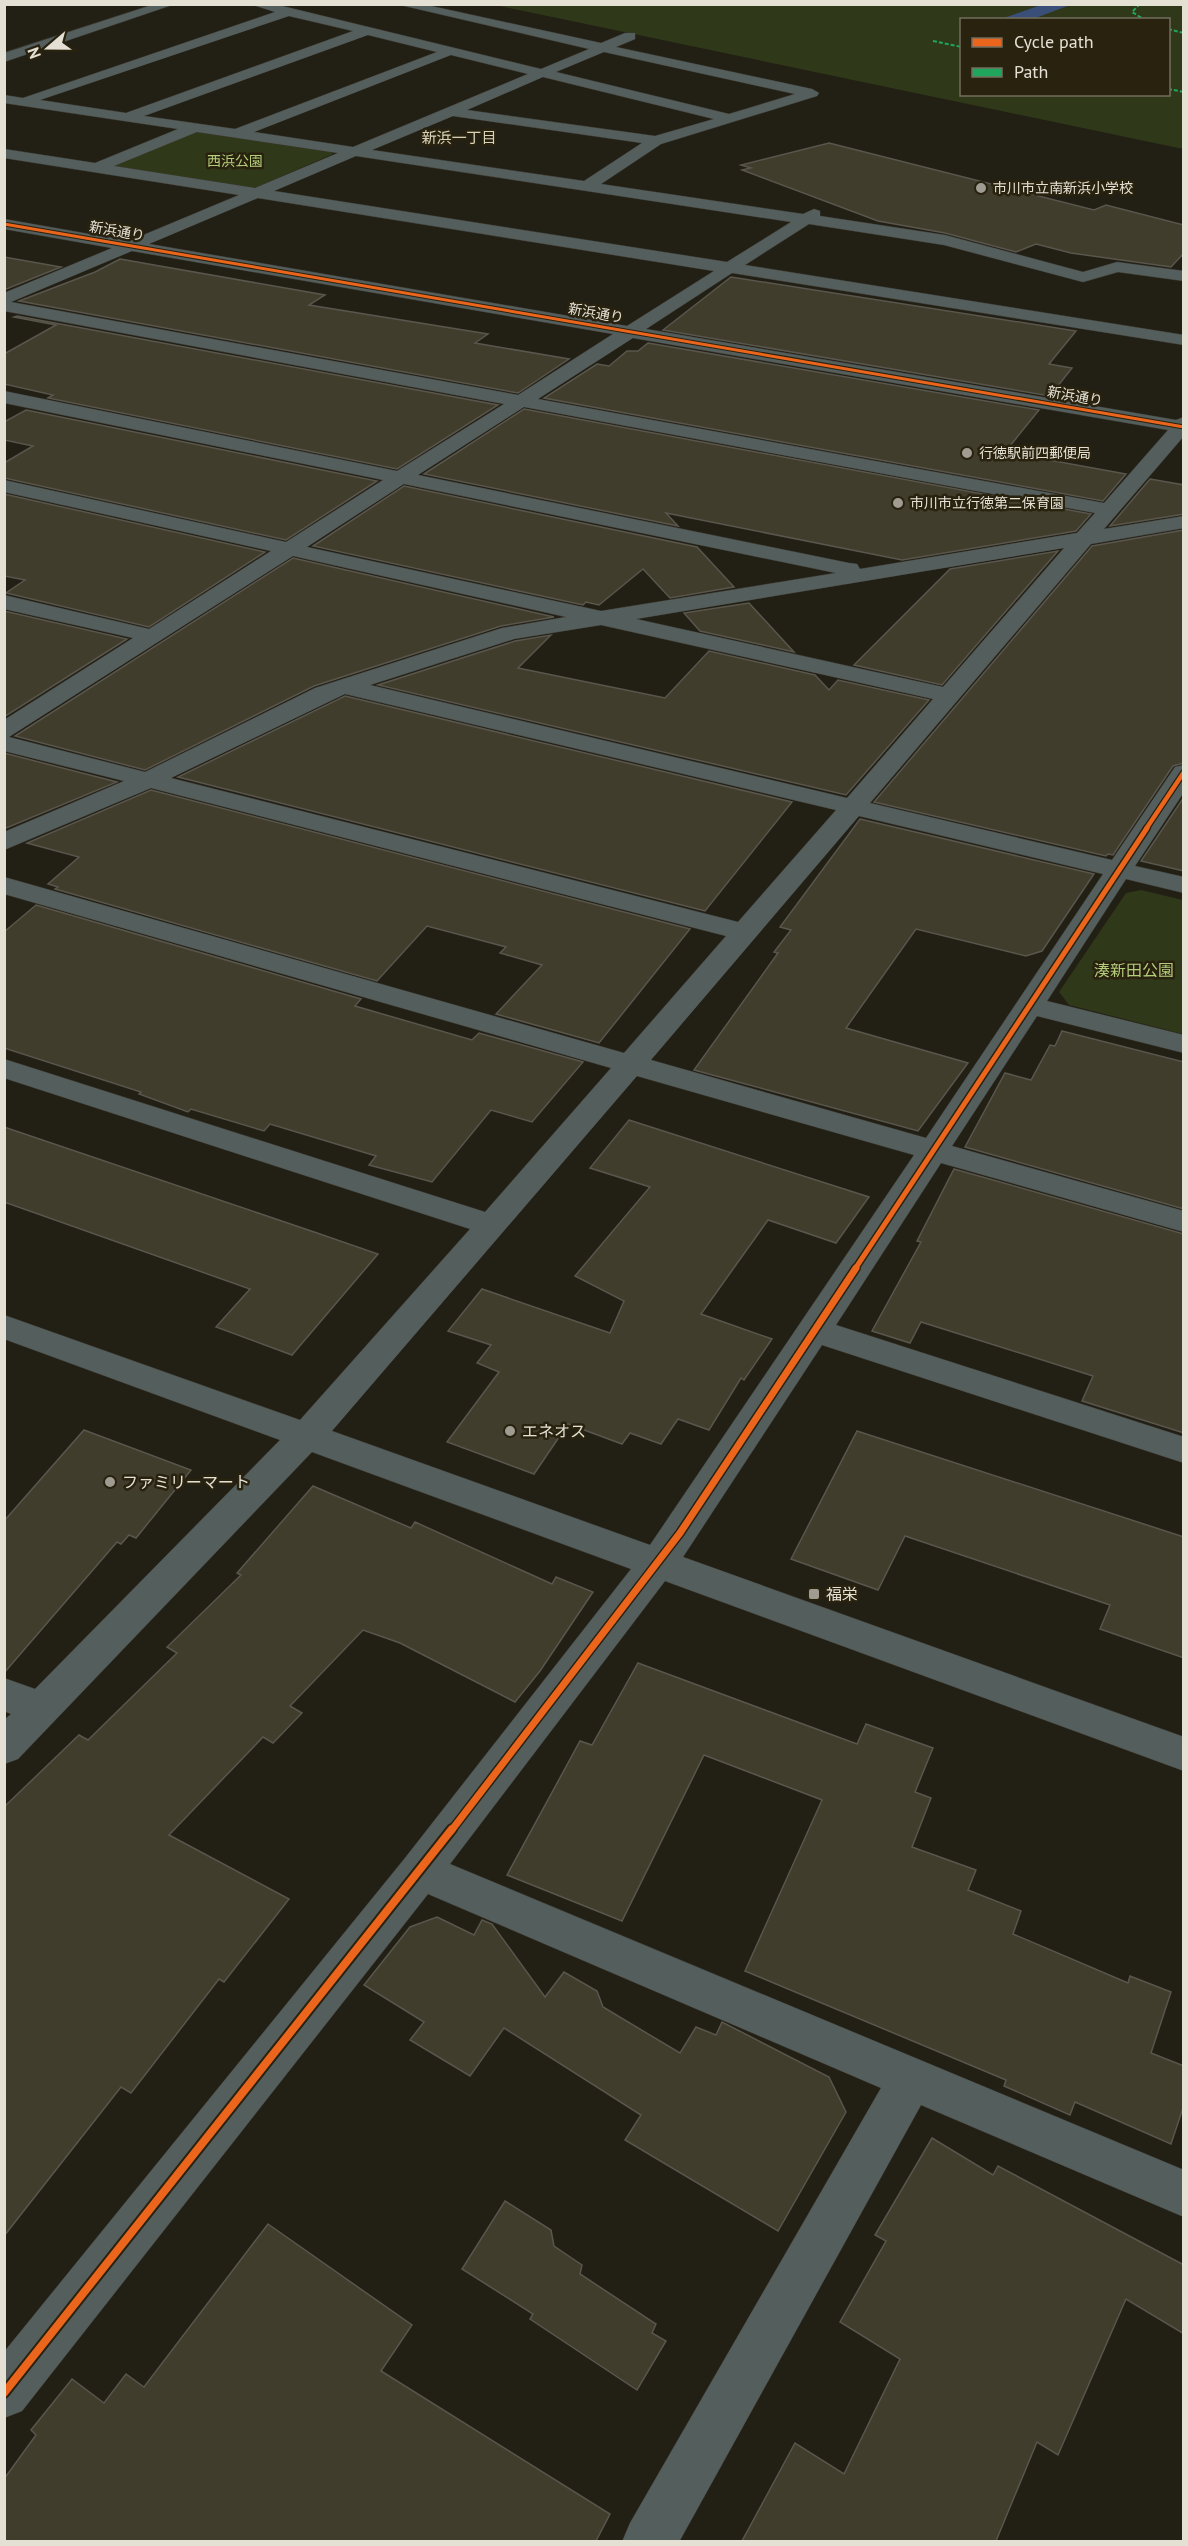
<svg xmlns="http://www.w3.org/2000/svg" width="1188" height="2546" viewBox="0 0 1188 2546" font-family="'PT Sans','Noto Sans JP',sans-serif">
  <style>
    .green { fill: #2f3818; fill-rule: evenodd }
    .water { fill: #394f77 }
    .building { fill: #413d2c; stroke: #59564d; stroke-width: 1.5 }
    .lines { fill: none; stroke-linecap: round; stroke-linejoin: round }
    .minor-casing { stroke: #3c3931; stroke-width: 1 }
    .minor { fill: #545e5c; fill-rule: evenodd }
    .quiet { stroke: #20a55d; stroke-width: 2; stroke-dasharray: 4 2; stroke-linecap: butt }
    .cycleway-far4-casing { stroke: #28220f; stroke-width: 5 }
    .cycleway-far3-casing { stroke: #28220f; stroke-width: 7 }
    .cycleway-far2-casing { stroke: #28220f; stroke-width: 8 }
    .cycleway-far1-casing { stroke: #28220f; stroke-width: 10 }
    .cycleway-casing { stroke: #28220f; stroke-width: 12 }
    .cycleway-far4 { stroke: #eb651d; stroke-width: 3 }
    .cycleway-far3 { stroke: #eb651d; stroke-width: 4.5 }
    .cycleway-far2 { stroke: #eb651d; stroke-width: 5 }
    .cycleway-far1 { stroke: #eb651d; stroke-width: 7 }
    .cycleway { stroke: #eb651d; stroke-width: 8 }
    .poi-dot { fill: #a09c91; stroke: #28220f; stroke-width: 2 }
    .labels { text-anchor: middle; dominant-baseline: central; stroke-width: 5; stroke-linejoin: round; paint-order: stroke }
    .far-park-label { font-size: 14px; fill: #b4cd7b; stroke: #28220f }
    .far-poi-label { font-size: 14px; fill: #e4e0d4; stroke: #28220f; text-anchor: start }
    .far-street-label { font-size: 14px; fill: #e4e0d4; stroke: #28220f }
    .far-neighbourhood-label { font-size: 15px; fill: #dad4bb; stroke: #28220f }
    .park-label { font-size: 16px; fill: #b4cd7b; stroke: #28220f }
    .poi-label { font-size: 16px; fill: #e4e0d4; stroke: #28220f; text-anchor: start }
  </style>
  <rect width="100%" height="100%" fill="#221f15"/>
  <g class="green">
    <path d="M495,5H1183V149ZM962,20H1168V94H962Z"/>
    <path d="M202,131L330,151L333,154L257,187L245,188L114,167L113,164L193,132Z"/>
    <path d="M1141,890L1183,900V1034L1069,1005L1059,992L1126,893Z"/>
  </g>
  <path class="water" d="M1044,4L1070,5L1033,19H1001Z"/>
  <g class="building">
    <path d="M829,143L1094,210L1106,205L1184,225V253L1171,267L1071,253L1036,244L1016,252L945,233L878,221L742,170L751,168L741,165Z"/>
    <path d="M4,257L61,267L4,290Z"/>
    <path d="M120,259L325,295L309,305L488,334L475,343L569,359L518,393L19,301L95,272Z"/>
    <path d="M731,277L1076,331L1049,364L1072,368L1050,396L663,330Z"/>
    <path d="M17,316L498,405L397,469L48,398L53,395L4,384V354L56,325L14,317Z"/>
    <path d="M648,343L1039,410L1005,452L1126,474L1103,501L544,398L597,364L609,366L627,351H638Z"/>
    <path d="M524,409L1091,514L1076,531L902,560L666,513L678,526L424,474Z"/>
    <path d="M26,410L377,481L286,540L4,478V463L33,446L4,440V422Z"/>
    <path d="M1150,479L1184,485V514L1110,526Z"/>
    <path d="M404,486L697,547L734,587L670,598L643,569L599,605L586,602L583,605L313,546Z"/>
    <path d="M4,494L265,552L149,627L6,593L25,580L4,576Z"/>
    <path d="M1184,530V763L1173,766L1113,855L1108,854L1106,856L874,802L1092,546Z"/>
    <path d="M1058,551L942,685L854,665L950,569Z"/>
    <path d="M293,558L554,617L501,626L314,686L145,770L15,736Z"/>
    <path d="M749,603L794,652L700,631L684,613Z"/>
    <path d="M4,611L127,639L4,717Z"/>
    <path d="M551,635L518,668L665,698L709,651L815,675L829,690L838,680L929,700L846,795L378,685L515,641Z"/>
    <path d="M345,696L792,802L705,911L178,777Z"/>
    <path d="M4,753L117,782L4,829Z"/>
    <path d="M151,790L690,929L599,1043L496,1014L542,965L500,953L506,947L427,926L377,981L55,889L58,887L48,884L79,857L27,843Z"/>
    <path d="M1184,797V871L1141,861Z"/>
    <path d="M860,819L1094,874L1042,951L1026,956L916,929L846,1028L968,1063L918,1131L694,1070L778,953L774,952L791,930L780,927Z"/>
    <path d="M36,905L361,999L355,1006L472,1040L479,1033L583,1062L532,1122L491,1110L432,1182L369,1165L376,1156L270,1124L264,1131L191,1109L188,1112L139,1094L141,1092L4,1048V932Z"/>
    <path d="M1062,1031L1184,1062V1209L965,1147L1005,1073L1031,1080L1050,1045L1055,1046Z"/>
    <path d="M629,1120L869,1197L836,1243L768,1220L701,1314L772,1339L744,1380L741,1378L709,1430L678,1419L661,1444L630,1433L622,1444L568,1424L534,1474L447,1442L499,1372L477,1363L491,1345L448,1331L482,1289L610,1333L624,1301L575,1276L650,1187L590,1168Z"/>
    <path d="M4,1127L320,1234L378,1254L292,1355L216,1327L250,1289L4,1202Z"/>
    <path d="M954,1169L1184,1234V1433L1082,1401L1093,1376L921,1322L910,1343L872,1331L921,1242L917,1241Z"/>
    <path d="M84,1430L191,1470L136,1538L129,1535L121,1544L117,1542L4,1673V1521Z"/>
    <path d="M857,1431L1184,1537V1658L1100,1629L1110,1605L905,1536L878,1590L791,1559Z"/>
    <path d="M313,1486L411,1528L415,1522L552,1584L556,1577L593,1592L540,1671L515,1702L400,1643L363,1630L290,1706L302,1713L273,1743L263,1737L169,1835L289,1899L224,1982L219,1979L131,2093L121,2087L4,2236V1807L79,1735L88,1740L177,1653L167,1647L241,1575L237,1573Z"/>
    <path d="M638,1663L857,1744L866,1724L933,1748L915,1792L931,1798L912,1847L976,1870L968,1890L1021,1911L1013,1934L1128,1983L1130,1976L1171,1992L1151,2053L1184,2066V2105L1171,2144L1075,2102L1070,2115L1004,2086L1006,2080L745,1971L822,1800L704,1755L622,1921L507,1875L580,1741L592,1745Z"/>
    <path d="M437,1917L474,1935L482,1920L492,1924L545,1997L564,1972L597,1991L603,2007L680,2053L696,2027L716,2035L722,2022L829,2077L846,2112L778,2231L625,2140L641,2115L504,2028L470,2076L410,2040L424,2022L364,1985L410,1927Z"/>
    <path d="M932,2138L993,2175L998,2166L1184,2265V2334L1126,2299L1058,2455L1037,2442L996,2541H742L795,2443L844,2474L900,2359L840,2322L886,2241L875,2235Z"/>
    <path d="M505,2201L551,2230L554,2246L582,2265L580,2274L656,2324L652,2333L666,2341L637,2390L530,2319L533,2314L462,2269Z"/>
    <path d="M268,2224L412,2325L381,2371L610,2514L596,2541H4V2479L36,2435L31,2430L72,2379L104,2403L126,2374L144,2387Z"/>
  </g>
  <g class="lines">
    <g class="minor-casing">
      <g id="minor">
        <path d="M155,4H175L4,62V53Z"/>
        <path d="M250,4H274L541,69L589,49L396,4H422L601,43L625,33H635V39L616,47L812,89L819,93L817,96L661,144L601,184L803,214L814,209L820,211V216L945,235L1083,272L1117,262L1184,271V281L1118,272L1083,282L944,245L809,224L745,265L1184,335V345L732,273L646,329L1176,420L1184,417V436L1104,529L1184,516V528L1091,544L870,803L1112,860L1175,767L1184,765V792L1135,866L1184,877V893L1126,879L1047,1001L1184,1035V1053L1037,1016L952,1146L1184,1211V1232L941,1163L836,1325L1184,1437V1463L822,1345L683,1557L1184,1737V1771L665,1581L450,1864L1184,2170V2217L921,2105L679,2542H622L630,2523L881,2088L428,1894L22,2411L4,2418V2352L405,1858L631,1569L312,1452L18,1759L4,1764V1720L11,1714L4,1711V1678L35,1689L280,1440L4,1339V1315L300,1420L470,1229L4,1078V1059L485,1212L611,1068L4,894V877L624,1053L726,936L151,788L4,850V832L124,781L4,751V720L133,638L4,609V595L149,629L271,551L4,492V480L286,542L383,480L4,403V391L397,471L504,404L4,311V293L112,248L4,229V219L129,241L239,195L4,158V149L95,163L178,129L4,103V95L23,98L275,12ZM289,16L353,31L126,113L40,100ZM368,35L437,52L235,129L144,116ZM604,52L795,94L729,114L556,72ZM451,55L528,74L353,147L254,132ZM543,77L714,119L655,136L467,110ZM453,116L642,143L584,181L372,150ZM197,132L338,153L255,188L114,166ZM356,156L791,222L727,262L274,191ZM258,198L714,271L627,326L149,244ZM132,251L613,334L518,395L11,302ZM633,338L1168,430L1104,503L538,399ZM524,407L1095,513L1077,533L860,569L857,564L849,563L418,475ZM404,484L836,573L601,611L307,547ZM1064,548L943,687L636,619ZM293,556L566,617L502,628L315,688L145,772L9,737ZM601,625L933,699L847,798L370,685L514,639ZM345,694L836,810L738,922L171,778ZM859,816L1103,874L926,1138L651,1060ZM637,1076L914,1155L650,1545L332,1431Z"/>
      </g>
    </g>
    <use href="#minor" class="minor"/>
    <g class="quiet">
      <path d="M1140,4L1132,12L1145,20"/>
      <path d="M1168,29L1184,33"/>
      <path d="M933,41L962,47"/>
      <path d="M1168,89L1184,92"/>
    </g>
    <g class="cycleway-far4-casing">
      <path id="cycleway-far4" d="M4,224L1184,427"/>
    </g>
    <g class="cycleway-far3-casing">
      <path id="cycleway-far3" d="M1146,829L1184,772"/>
    </g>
    <g class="cycleway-far2-casing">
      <path id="cycleway-far2" d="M855,1269L1147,828"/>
    </g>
    <g class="cycleway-far1-casing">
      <path id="cycleway-far1" d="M451,1831L680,1533L856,1268"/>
    </g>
    <g class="cycleway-casing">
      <path id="cycleway" d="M4,2393L452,1829"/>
    </g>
    <use href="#cycleway-far4" class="cycleway-far4"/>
    <use href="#cycleway-far3" class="cycleway-far3"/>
    <use href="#cycleway-far2" class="cycleway-far2"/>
    <use href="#cycleway-far1" class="cycleway-far1"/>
    <use href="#cycleway" class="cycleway"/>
  </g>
  <g class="poi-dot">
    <circle cx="981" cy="188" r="6"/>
    <circle cx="967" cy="453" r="6"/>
    <circle cx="898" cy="503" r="6"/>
    <circle cx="510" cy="1431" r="6"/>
    <circle cx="110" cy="1482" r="6"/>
    <rect x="808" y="1588" width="12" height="12" rx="3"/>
  </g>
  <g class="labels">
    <g class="far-park-label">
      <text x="235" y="161">西浜公園</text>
    </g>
    <g class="far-poi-label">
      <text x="993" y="188">市川市立南新浜小学校</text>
      <text x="979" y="453">行徳駅前四郵便局</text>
      <text x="910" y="503">市川市立行徳第二保育園</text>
    </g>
    <g class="far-street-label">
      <text transform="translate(117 231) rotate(10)">新浜通り</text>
      <text transform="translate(596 313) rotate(10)">新浜通り</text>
      <text transform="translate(1075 396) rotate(10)">新浜通り</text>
    </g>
    <g class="far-neighbourhood-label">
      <text x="459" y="137">新浜一丁目</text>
    </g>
    <g class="park-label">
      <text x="1134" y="970">湊新田公園</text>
    </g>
    <g class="poi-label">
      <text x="522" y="1431">エネオス</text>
      <text x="122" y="1482">ファミリーマート</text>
      <text x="826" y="1594">福栄</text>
    </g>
  </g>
  <rect width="1188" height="2546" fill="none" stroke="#e4e0d4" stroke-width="12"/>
  <rect x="960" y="18" width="210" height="78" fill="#28220f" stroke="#736e5e" stroke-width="1.5"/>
  <rect x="972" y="38" width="30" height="9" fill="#eb651d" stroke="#736e5e" stroke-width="1.5"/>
  <text x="1014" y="48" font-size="18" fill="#e4e0d4">Cycle path</text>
  <rect x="972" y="68" width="30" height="9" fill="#20a55d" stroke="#736e5e" stroke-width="1.5"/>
  <text x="1014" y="78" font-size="18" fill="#e4e0d4">Path</text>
  <g transform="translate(48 48) rotate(250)" stroke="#28220f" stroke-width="4.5" paint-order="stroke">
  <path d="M0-4.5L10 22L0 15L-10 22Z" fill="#e4e0d4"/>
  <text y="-9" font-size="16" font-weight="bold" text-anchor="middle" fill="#e4e0d4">N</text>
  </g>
</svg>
